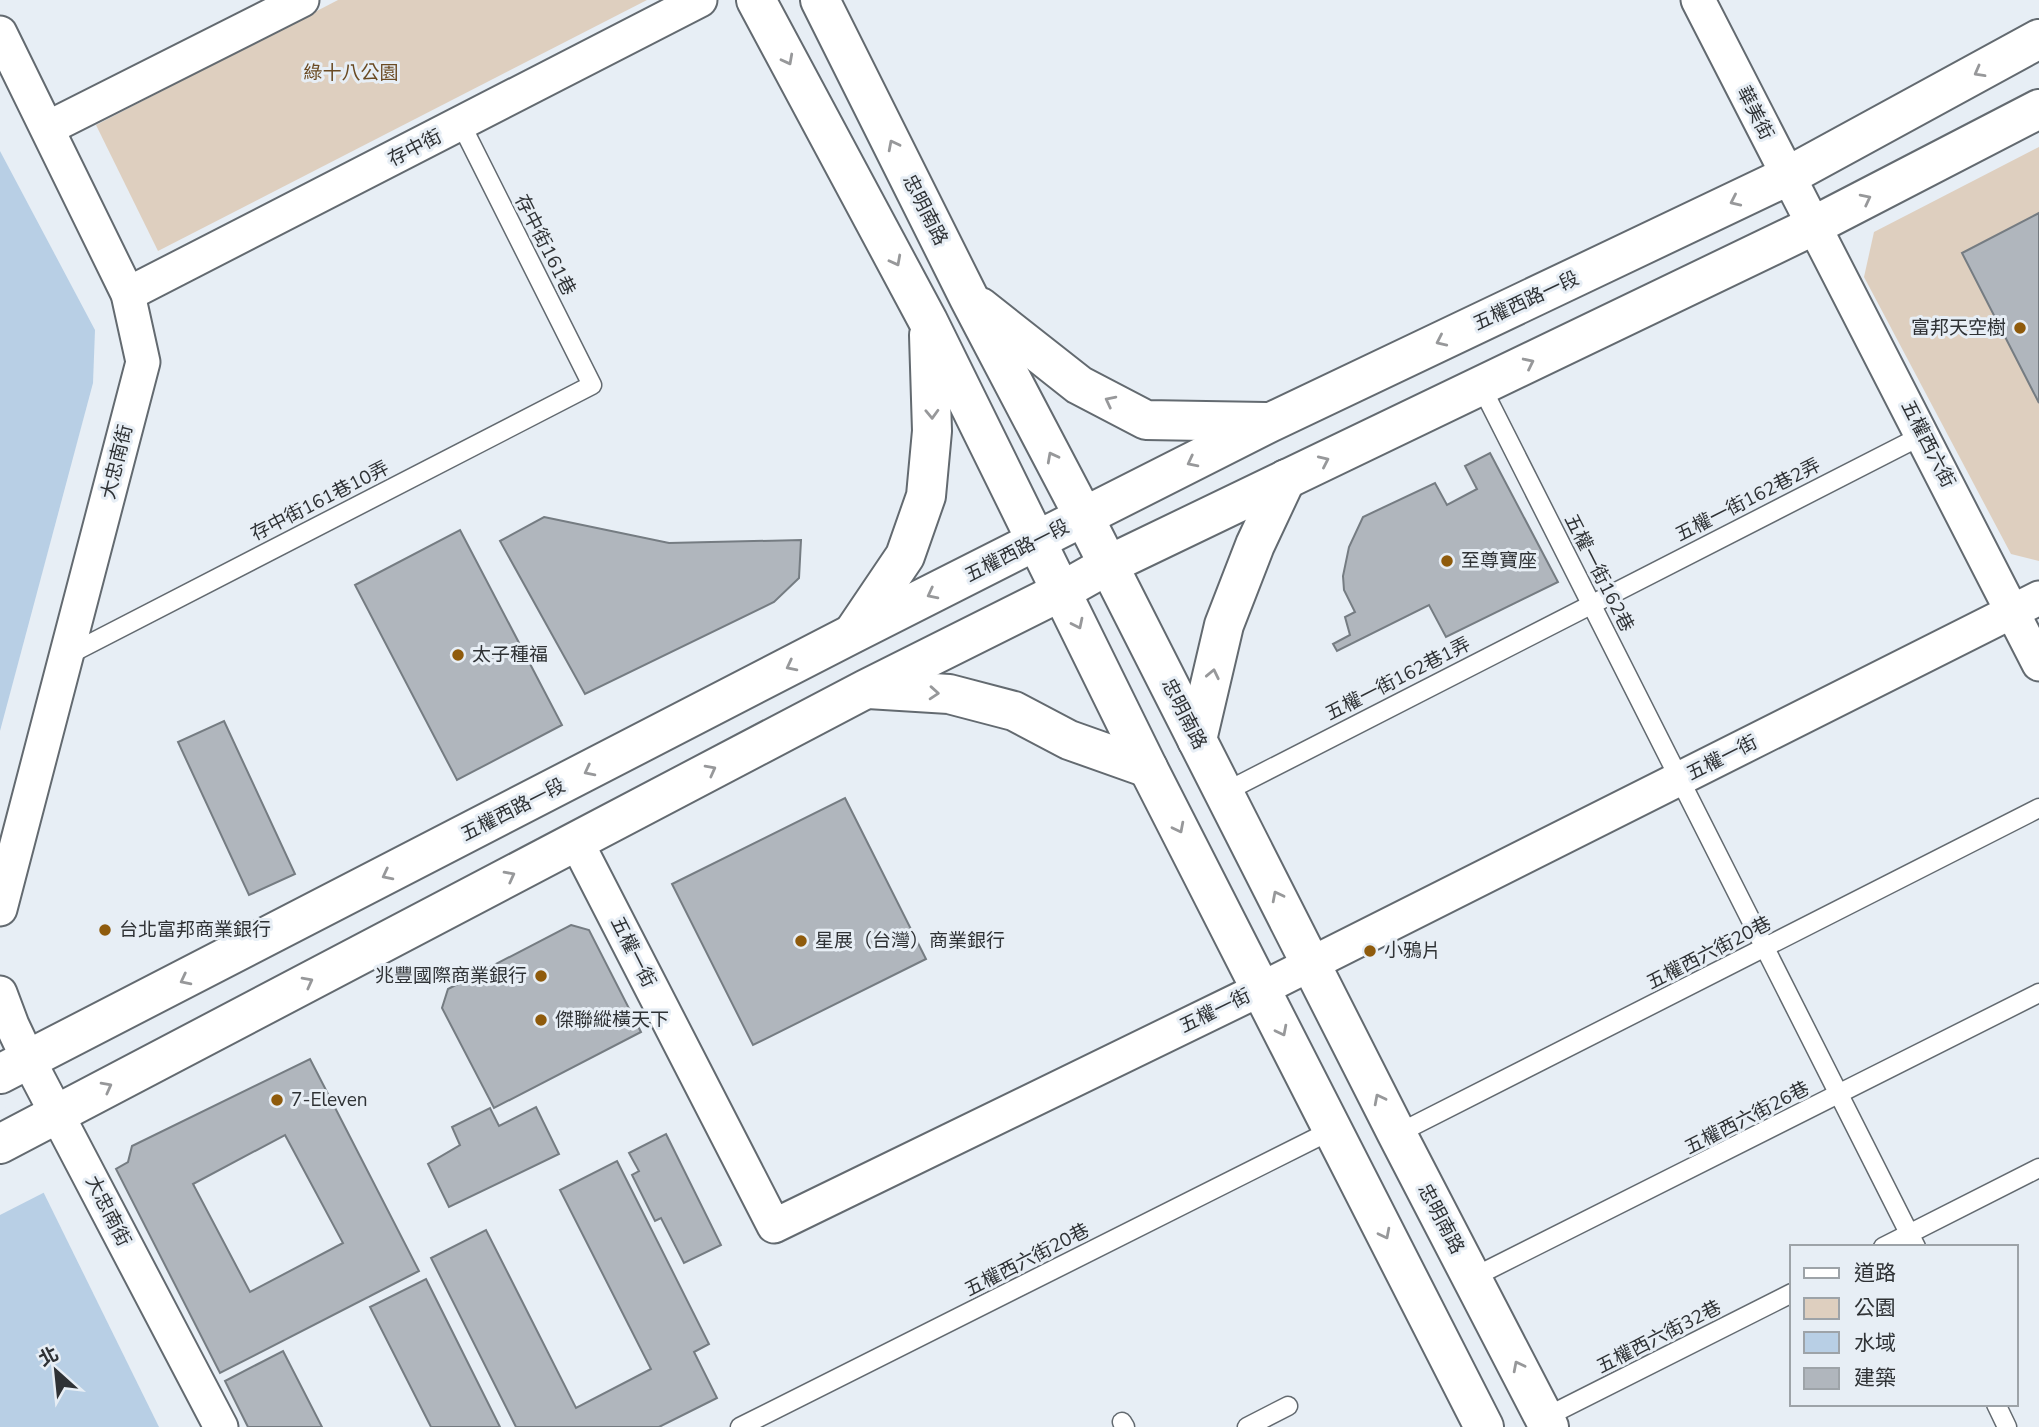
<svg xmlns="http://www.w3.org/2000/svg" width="2039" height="1427" viewBox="0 0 2039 1427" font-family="'Nunito Sans','Noto Sans TC',sans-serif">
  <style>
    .green { fill: #decfbf }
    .water { fill: #b8cfe5 }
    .pier { fill: #e7eef5 }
    .building { fill: #b0b6bd; stroke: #757c82; stroke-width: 2; fill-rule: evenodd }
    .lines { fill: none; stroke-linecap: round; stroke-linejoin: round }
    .lane-casing { stroke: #636a70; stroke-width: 21 }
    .street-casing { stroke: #636a70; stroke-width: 37 }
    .secondary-casing { stroke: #636a70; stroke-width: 42 }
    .lane { stroke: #fff; stroke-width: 18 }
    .street { stroke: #fff; stroke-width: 33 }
    .secondary { stroke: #fff; stroke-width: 38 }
    .oneway { stroke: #97989a }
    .poi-dot { fill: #8f5b0c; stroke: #e7eef5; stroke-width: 2.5 }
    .labels { text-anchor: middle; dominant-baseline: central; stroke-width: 6; stroke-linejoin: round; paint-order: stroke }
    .park-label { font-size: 19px; fill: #6a4a22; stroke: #e7eef5 }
    .street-label { font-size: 19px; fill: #2f3235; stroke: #e7eef5 }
    .poi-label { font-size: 19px; fill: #2f3235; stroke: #e7eef5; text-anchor: start }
  </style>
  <rect width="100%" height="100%" fill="#e7eef5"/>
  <g class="green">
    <path d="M338,0H647L158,251L96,125Z"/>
    <path d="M2039,147V561L2011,554L1864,277L1874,232Z"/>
  </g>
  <g class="water">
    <path d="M0,151L95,330L93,383L0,731Z"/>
    <path d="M0,1104L159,1427H0Z"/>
  </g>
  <path class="pier" d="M0,1100L3,1102L47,1191L0,1215Z"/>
  <g class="building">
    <path d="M2039,213V403L1962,253Z"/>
    <path d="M1490,453L1558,582L1446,637L1429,605L1337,651L1333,644L1350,635L1345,617L1355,612L1344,590L1343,576L1349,547L1363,517L1435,483L1447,505L1477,489L1465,466Z"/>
    <path d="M544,517L669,543L801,540L799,578L774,602L585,694L500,541Z"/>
    <path d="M460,530L562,725L457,780L355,585Z"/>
    <path d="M224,721L295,874L249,895L178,742Z"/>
    <path d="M845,798L926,959L753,1045L672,884Z"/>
    <path d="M571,925L589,930L641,1032L494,1108L442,1008L448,989Z"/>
    <path d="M310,1059L419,1271L220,1373L116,1169L128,1162L132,1146ZM285,1135L343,1243L250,1292L193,1184Z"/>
    <path d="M536,1107L559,1154L449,1207L428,1164L460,1145L452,1127L490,1108L499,1126Z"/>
    <path d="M666,1134L721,1245L684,1263L661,1218L655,1221L632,1175L639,1171L629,1153Z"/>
    <path d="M617,1161L709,1344L694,1352L717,1398L659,1427H516L431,1258L486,1230L576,1408L651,1369L560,1190Z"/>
    <path d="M426,1279L500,1427H431L370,1307Z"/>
    <path d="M283,1351L322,1427H248L225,1381Z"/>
  </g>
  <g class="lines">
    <g class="lane-casing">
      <g id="lane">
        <path d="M1481,386L1916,1247"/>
        <path d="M68,655L592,385L461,124"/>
        <path d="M1225,792L1923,435"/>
        <path d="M1397,1134L2039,808"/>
        <path d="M1883,1247L2039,1168"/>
        <path d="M1472,1278L2039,993"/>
        <path d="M1996,1404L2007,1427"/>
        <path d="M1544,1418L1792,1293"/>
        <path d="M1122,1422L1125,1427"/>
        <path d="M740,1427L1332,1130"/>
        <path d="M1247,1427L1288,1406"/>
      </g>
    </g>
    <g class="street-casing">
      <g id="street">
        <path d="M1698,0L2039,664"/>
        <path d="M0,33L128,294L143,362L0,909"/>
        <path d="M48,128L302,0"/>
        <path d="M128,294L700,0"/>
        <path d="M576,841L774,1226L1261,989L2039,598"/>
        <path d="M0,993L12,1025L29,1061L221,1427"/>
      </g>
    </g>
    <g class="secondary-casing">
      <g id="secondary">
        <path d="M756,0L928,321L1148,768L1484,1427"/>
        <path d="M820,0L969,298L1084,517L1397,1134L1549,1427"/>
        <path d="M980,307L1079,385L1146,420L1266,422"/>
        <path d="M853,633L905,556L926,496L932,431L929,335"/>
        <path d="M868,689L949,694L1014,711L1069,740L1148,768"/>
        <path d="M1197,740L1224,625L1255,545L1286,479"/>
        <path d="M0,1074L852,634L1271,422L1788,176L2039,39"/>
        <path d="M0,1144L866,689L1062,591L1108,565L1813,226L2039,109"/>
      </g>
    </g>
    <use href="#lane" class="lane"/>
    <use href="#street" class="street"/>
    <use href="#secondary" class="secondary"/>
  </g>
  <defs><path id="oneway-chevron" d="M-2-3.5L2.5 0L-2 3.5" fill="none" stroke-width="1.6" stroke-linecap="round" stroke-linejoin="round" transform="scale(1.75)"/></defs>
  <g class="oneway">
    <use href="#oneway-chevron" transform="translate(788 60) rotate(62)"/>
    <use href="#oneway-chevron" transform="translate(1979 72) rotate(151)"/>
    <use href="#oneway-chevron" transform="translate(893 145) rotate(-117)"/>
    <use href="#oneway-chevron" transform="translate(1866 199) rotate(-27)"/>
    <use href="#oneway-chevron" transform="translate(1735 201) rotate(155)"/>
    <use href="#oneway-chevron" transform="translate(896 261) rotate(62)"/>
    <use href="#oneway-chevron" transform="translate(1441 341) rotate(155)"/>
    <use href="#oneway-chevron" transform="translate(1529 363) rotate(-26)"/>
    <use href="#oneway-chevron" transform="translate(1110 401) rotate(-153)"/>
    <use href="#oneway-chevron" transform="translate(932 414) rotate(88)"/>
    <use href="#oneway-chevron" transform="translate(1052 457) rotate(-118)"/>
    <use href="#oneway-chevron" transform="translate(1324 461) rotate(-25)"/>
    <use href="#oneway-chevron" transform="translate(1192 462) rotate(153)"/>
    <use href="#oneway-chevron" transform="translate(932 594) rotate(153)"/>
    <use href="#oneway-chevron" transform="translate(1078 624) rotate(64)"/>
    <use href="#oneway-chevron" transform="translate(791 666) rotate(153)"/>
    <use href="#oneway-chevron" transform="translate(1213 674) rotate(-78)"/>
    <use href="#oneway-chevron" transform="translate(934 693) rotate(4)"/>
    <use href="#oneway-chevron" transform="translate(711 770) rotate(-28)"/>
    <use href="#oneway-chevron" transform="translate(589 771) rotate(153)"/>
    <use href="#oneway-chevron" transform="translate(1179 828) rotate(63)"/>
    <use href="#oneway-chevron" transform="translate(387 875) rotate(153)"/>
    <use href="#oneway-chevron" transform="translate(510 876) rotate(-28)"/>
    <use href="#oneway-chevron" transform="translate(1277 896) rotate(-117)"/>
    <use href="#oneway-chevron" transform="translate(185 980) rotate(153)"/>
    <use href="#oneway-chevron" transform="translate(308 982) rotate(-28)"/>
    <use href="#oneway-chevron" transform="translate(1282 1031) rotate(63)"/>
    <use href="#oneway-chevron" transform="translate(107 1087) rotate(-28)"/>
    <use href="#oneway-chevron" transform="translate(1379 1099) rotate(-117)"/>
    <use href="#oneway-chevron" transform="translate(1385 1234) rotate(63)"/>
    <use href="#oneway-chevron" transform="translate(1518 1366) rotate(-117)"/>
  </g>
  <g class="poi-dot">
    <circle cx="2020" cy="328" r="7"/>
    <circle cx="1447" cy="561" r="7"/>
    <circle cx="458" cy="655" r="7"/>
    <circle cx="105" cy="930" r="7"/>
    <circle cx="801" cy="941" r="7"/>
    <circle cx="1370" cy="951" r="7"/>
    <circle cx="541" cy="976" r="7"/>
    <circle cx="541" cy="1020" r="7"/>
    <circle cx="277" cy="1100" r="7"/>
  </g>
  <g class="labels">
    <g class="park-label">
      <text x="351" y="73">綠十八公園</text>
    </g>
    <g class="street-label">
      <text transform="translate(1755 113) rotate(63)">華美街</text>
      <text transform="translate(415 148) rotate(-27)">存中街</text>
      <text transform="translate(925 210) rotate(63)">忠明南路</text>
      <text transform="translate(545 245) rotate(63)">存中街161巷</text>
      <text transform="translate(1526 301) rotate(-25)">五權西路一段</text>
      <text transform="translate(1928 444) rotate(63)">五權西六街</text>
      <text transform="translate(117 462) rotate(-76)">大忠南街</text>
      <text transform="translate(1748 500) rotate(-27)">五權一街162巷2弄</text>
      <text transform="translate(320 501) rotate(-27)">存中街161巷10弄</text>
      <text transform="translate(1017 551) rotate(-27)">五權西路一段</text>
      <text transform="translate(1599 573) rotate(63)">五權一街162巷</text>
      <text transform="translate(1398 679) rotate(-27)">五權一街162巷1弄</text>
      <text transform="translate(1184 714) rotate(63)">忠明南路</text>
      <text transform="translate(1722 758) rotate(-27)">五權一街</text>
      <text transform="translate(513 810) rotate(-27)">五權西路一段</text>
      <text transform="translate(633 952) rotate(63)">五權一街</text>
      <text transform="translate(1709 953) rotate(-27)">五權西六街20巷</text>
      <text transform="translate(1215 1011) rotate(-26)">五權一街</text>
      <text transform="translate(1747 1118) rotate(-27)">五權西六街26巷</text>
      <text transform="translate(108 1211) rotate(63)">大忠南街</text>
      <text transform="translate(1441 1219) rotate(62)">忠明南路</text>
      <text transform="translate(1027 1260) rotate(-27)">五權西六街20巷</text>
      <text transform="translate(1659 1337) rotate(-27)">五權西六街32巷</text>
    </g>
    <g class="poi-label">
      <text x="2006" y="328" text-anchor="end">富邦天空樹</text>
      <text x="1461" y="561">至尊寶座</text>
      <text x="472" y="655">太子種福</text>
      <text x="119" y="930">台北富邦商業銀行</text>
      <text x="815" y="941">星展（台灣）商業銀行</text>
      <text x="1384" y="951">小鴉片</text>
      <text x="527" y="976" text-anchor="end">兆豐國際商業銀行</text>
      <text x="555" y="1020">傑聯縱橫天下</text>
      <text x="291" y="1100">7-Eleven</text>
    </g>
  </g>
  <rect x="1790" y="1245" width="228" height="161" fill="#e7eef5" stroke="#9da3a8" stroke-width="2"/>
  <rect x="1804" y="1268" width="35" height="10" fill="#ffffff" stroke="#9da3a8" stroke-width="2"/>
  <text x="1854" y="1280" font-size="21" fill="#2f3235">道路</text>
  <rect x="1804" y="1298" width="35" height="21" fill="#decfbf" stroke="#9da3a8" stroke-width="2"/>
  <text x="1854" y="1315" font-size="21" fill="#2f3235">公園</text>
  <rect x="1804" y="1332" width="35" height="21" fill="#b8cfe5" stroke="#9da3a8" stroke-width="2"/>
  <text x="1854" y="1350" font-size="21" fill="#2f3235">水域</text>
  <rect x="1804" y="1368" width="35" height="21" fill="#b0b6bd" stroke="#9da3a8" stroke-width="2"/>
  <text x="1854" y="1385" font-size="21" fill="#2f3235">建築</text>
  <g transform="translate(56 1371) rotate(333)" stroke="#e7eef5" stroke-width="5" paint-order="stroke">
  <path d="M0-5L12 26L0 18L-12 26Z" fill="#2f3235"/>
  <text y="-10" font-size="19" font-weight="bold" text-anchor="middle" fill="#2f3235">北</text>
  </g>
</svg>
